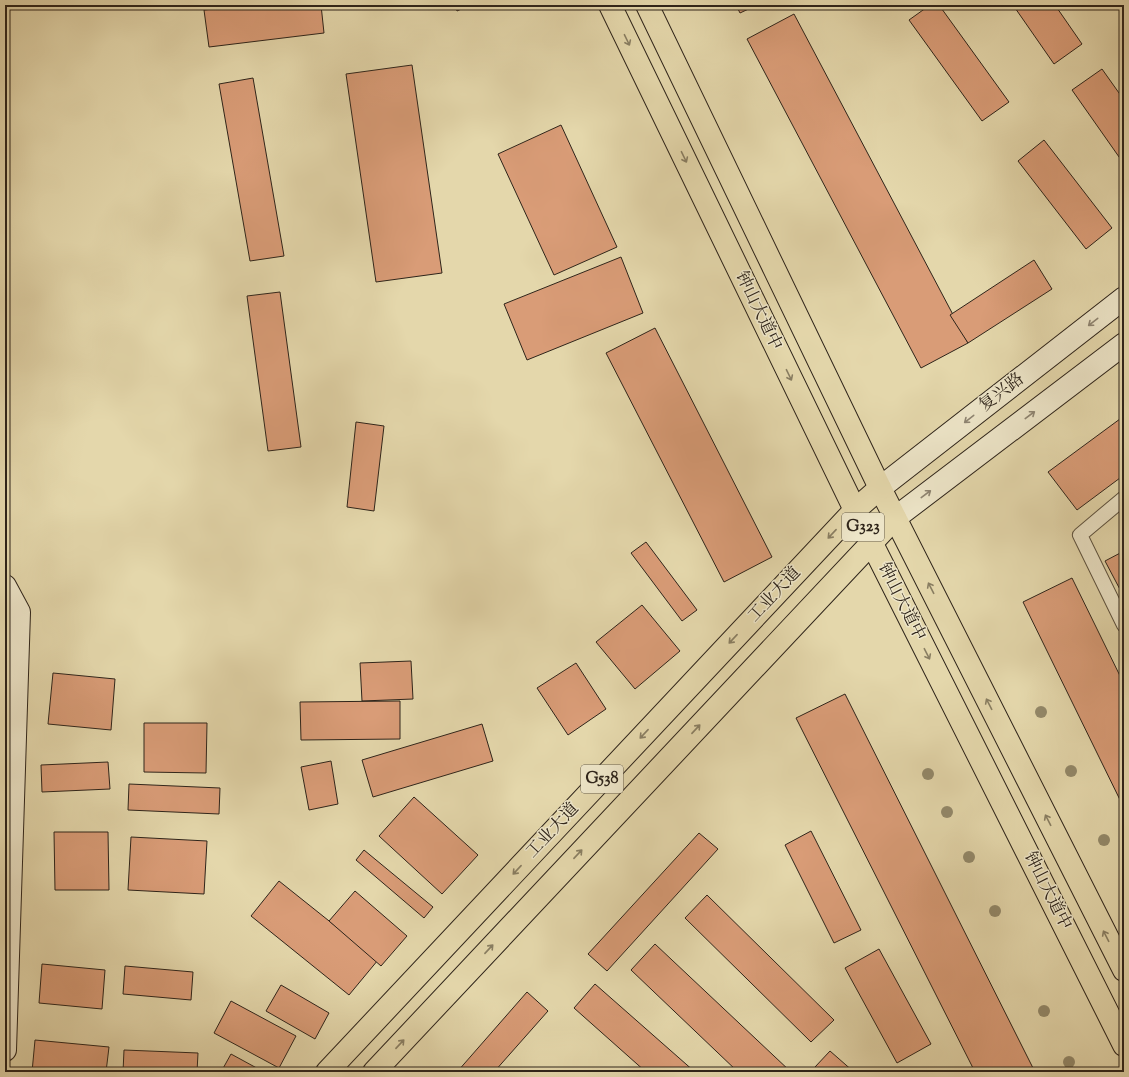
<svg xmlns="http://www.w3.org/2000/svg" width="1129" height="1077" viewBox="0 0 1129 1077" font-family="'Sorts Mill Goudy','Noto Serif SC',serif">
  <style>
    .building { fill: #d99c77; stroke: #2e241a }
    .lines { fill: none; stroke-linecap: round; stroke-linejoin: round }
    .lane-casing { stroke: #5c513e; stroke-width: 16 }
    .secondary-casing { stroke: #2e241a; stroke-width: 24 }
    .highway-casing { stroke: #2e241a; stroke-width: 24 }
    .lane { stroke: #ede5c8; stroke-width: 14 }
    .secondary { stroke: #ede5c8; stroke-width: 22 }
    .highway { stroke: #e4d7ab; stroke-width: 22 }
    .tree { fill: #93896a }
    .oneway { stroke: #897e62 }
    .oneway2 { stroke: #8e8471 }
    .labels { text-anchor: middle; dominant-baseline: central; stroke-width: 3; stroke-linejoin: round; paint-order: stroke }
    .shield { fill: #ede5c8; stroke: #675e4e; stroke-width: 1 }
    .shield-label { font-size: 16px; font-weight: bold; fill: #2e241a }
    .street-label { font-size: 17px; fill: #2e241a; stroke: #ede5c8 }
  </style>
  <rect width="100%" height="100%" fill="#e4d7ab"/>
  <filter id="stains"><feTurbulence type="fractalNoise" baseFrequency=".005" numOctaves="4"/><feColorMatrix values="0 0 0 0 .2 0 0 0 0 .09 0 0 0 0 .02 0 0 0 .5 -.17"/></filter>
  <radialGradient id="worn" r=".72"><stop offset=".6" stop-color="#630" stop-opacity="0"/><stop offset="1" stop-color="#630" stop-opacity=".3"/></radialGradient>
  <g class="building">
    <path d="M250,5H321L324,33L209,47L204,10Z"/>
    <path d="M455,5H470L457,11Z"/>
    <path d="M736,5H757L740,13Z"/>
    <path d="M930,5H939L1009,102L982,121L909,20Z"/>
    <path d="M1013,5H1055L1082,44L1054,64Z"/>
    <path d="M794,14L968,343L921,368L747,39Z"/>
    <path d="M412,65L442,273L376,282L346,74Z"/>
    <path d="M1102,69L1124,100V164L1072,90Z"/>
    <path d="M253,78L284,256L250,261L219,84Z"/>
    <path d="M561,125L617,247L554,275L498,154Z"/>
    <path d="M1044,140L1112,228L1086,249L1018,161Z"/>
    <path d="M621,257L643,313L527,360L504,304Z"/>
    <path d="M1034,260L1052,289L968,343L950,315Z"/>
    <path d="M280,292L301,447L268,451L247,296Z"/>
    <path d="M655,328L772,557L724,582L606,353Z"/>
    <path d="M1124,416V475L1077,510L1048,472Z"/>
    <path d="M356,422L384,426L374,511L347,507Z"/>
    <path d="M646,542L697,610L682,621L631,553Z"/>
    <path d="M1124,551V597L1105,561Z"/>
    <path d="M1072,578L1124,684V808L1023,602Z"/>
    <path d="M642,605L680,651L635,689L596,642Z"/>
    <path d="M411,661L413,699L362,701L360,663Z"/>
    <path d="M576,663L606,709L568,735L537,688Z"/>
    <path d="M53,673L115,679L111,730L48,724Z"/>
    <path d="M845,694L1035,1072H975L796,718Z"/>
    <path d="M400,701V739L301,740L300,702Z"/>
    <path d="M144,723H207L206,773L144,772Z"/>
    <path d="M482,724L493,761L373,797L362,760Z"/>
    <path d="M331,761L338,804L309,810L301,767Z"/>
    <path d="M108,762L110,789L42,792L41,765Z"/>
    <path d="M129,784L220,788L219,814L128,810Z"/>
    <path d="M414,797L478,855L442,894L379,836Z"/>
    <path d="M811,831L861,930L834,943L785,845Z"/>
    <path d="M54,832H108L109,890H55Z"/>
    <path d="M699,833L718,849L607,971L588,954Z"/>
    <path d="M131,837L207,841L204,894L128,890Z"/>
    <path d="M364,850L433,907L424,918L356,860Z"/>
    <path d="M279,881L378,960L349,995L251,916Z"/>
    <path d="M355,891L407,936L381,966L329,921Z"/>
    <path d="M707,895L834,1020L811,1042L685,918Z"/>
    <path d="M655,944L791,1072H738L631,970Z"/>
    <path d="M879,949L931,1044L897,1063L845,968Z"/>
    <path d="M42,964L105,970L102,1009L39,1003Z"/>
    <path d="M125,966L193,972L191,1000L123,994Z"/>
    <path d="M595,984L695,1072H646L574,1008Z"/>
    <path d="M281,985L329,1013L315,1039L266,1011Z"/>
    <path d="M527,992L548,1011L494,1072H457Z"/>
    <path d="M231,1001L296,1036L279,1068L214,1033Z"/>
    <path d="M35,1040L109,1047L106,1072H32Z"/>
    <path d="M124,1050L198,1053L197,1072H123Z"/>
    <path d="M830,1051L854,1072H821L815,1067Z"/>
    <path d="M231,1054L264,1072H221Z"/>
  </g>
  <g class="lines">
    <g class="lane-casing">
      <path id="lane" d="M1124,498L1080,535L1124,625"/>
    </g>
    <g class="secondary-casing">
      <g id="secondary">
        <path d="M880,488L1124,298"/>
        <path d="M895,518L1124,344"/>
        <path d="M5,586L19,612L5,1050"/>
      </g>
    </g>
    <g class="highway-casing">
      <g id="highway">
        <path d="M610,5L855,510L1124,1045"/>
        <path d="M647,5L880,488L1124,970"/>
        <path d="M327,1072L855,510L880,488"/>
        <path d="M374,1072L895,518"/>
      </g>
    </g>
    <use href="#lane" class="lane"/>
    <use href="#secondary" class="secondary"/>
    <use href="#highway" class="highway"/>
  </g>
  <g class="tree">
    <circle cx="1041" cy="712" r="6"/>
    <circle cx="1071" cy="771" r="6"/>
    <circle cx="928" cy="774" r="6"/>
    <circle cx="947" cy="812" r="6"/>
    <circle cx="1104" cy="840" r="6"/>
    <circle cx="969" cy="857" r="6"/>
    <circle cx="995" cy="911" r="6"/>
    <circle cx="1044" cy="1011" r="6"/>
    <circle cx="1069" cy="1062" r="6"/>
  </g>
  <defs><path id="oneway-shaft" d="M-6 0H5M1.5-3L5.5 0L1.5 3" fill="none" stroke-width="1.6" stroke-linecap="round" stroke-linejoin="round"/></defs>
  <g class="oneway">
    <use href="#oneway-shaft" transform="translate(627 40) rotate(64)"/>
    <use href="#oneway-shaft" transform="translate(684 157) rotate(64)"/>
    <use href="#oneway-shaft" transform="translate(789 375) rotate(64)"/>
    <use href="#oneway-shaft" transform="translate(832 534) rotate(133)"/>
    <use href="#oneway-shaft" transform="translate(931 588) rotate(-117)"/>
    <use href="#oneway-shaft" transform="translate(733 639) rotate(133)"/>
    <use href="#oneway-shaft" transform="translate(927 654) rotate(63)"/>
    <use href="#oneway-shaft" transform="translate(989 704) rotate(-117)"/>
    <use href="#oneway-shaft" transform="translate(696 729) rotate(-47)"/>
    <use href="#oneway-shaft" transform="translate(644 734) rotate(133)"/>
    <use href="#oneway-shaft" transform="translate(1048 820) rotate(-117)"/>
    <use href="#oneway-shaft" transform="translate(578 854) rotate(-47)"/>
    <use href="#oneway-shaft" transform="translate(517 870) rotate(133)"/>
    <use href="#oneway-shaft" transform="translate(1106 936) rotate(-117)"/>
    <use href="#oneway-shaft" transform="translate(489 949) rotate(-47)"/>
    <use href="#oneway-shaft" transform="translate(400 1044) rotate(-47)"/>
  </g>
  <g class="oneway2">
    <use href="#oneway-shaft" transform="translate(1093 322) rotate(142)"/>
    <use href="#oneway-shaft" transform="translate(1030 415) rotate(-37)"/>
    <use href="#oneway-shaft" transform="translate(969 419) rotate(142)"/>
    <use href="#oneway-shaft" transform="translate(926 494) rotate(-37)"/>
  </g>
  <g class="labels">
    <g class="shield">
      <rect x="842" y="513" width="42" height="28" rx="3"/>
      <rect x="581" y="765" width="42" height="28" rx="3"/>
    </g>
    <g class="shield-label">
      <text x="863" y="527">G323</text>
      <text x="602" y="779">G538</text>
    </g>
    <g class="street-label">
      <text transform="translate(758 311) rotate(64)">钟山大道中</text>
      <text transform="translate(1002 393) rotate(-38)">复兴路</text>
      <text transform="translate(775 595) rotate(-47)">工业大道</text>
      <text transform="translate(901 602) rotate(63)">钟山大道中</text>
      <text transform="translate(553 831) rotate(-47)">工业大道</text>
      <text transform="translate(1047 891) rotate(63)">钟山大道中</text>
    </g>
  </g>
  <rect width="1129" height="1077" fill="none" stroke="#e4d7ab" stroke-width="20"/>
  <rect x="6" y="6" width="1117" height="1065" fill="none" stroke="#2e241a" stroke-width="2"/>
  <rect x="10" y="10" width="1109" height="1057" fill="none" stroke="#2e241a"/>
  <rect width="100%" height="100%" filter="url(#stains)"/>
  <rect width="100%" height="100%" fill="url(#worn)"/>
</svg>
